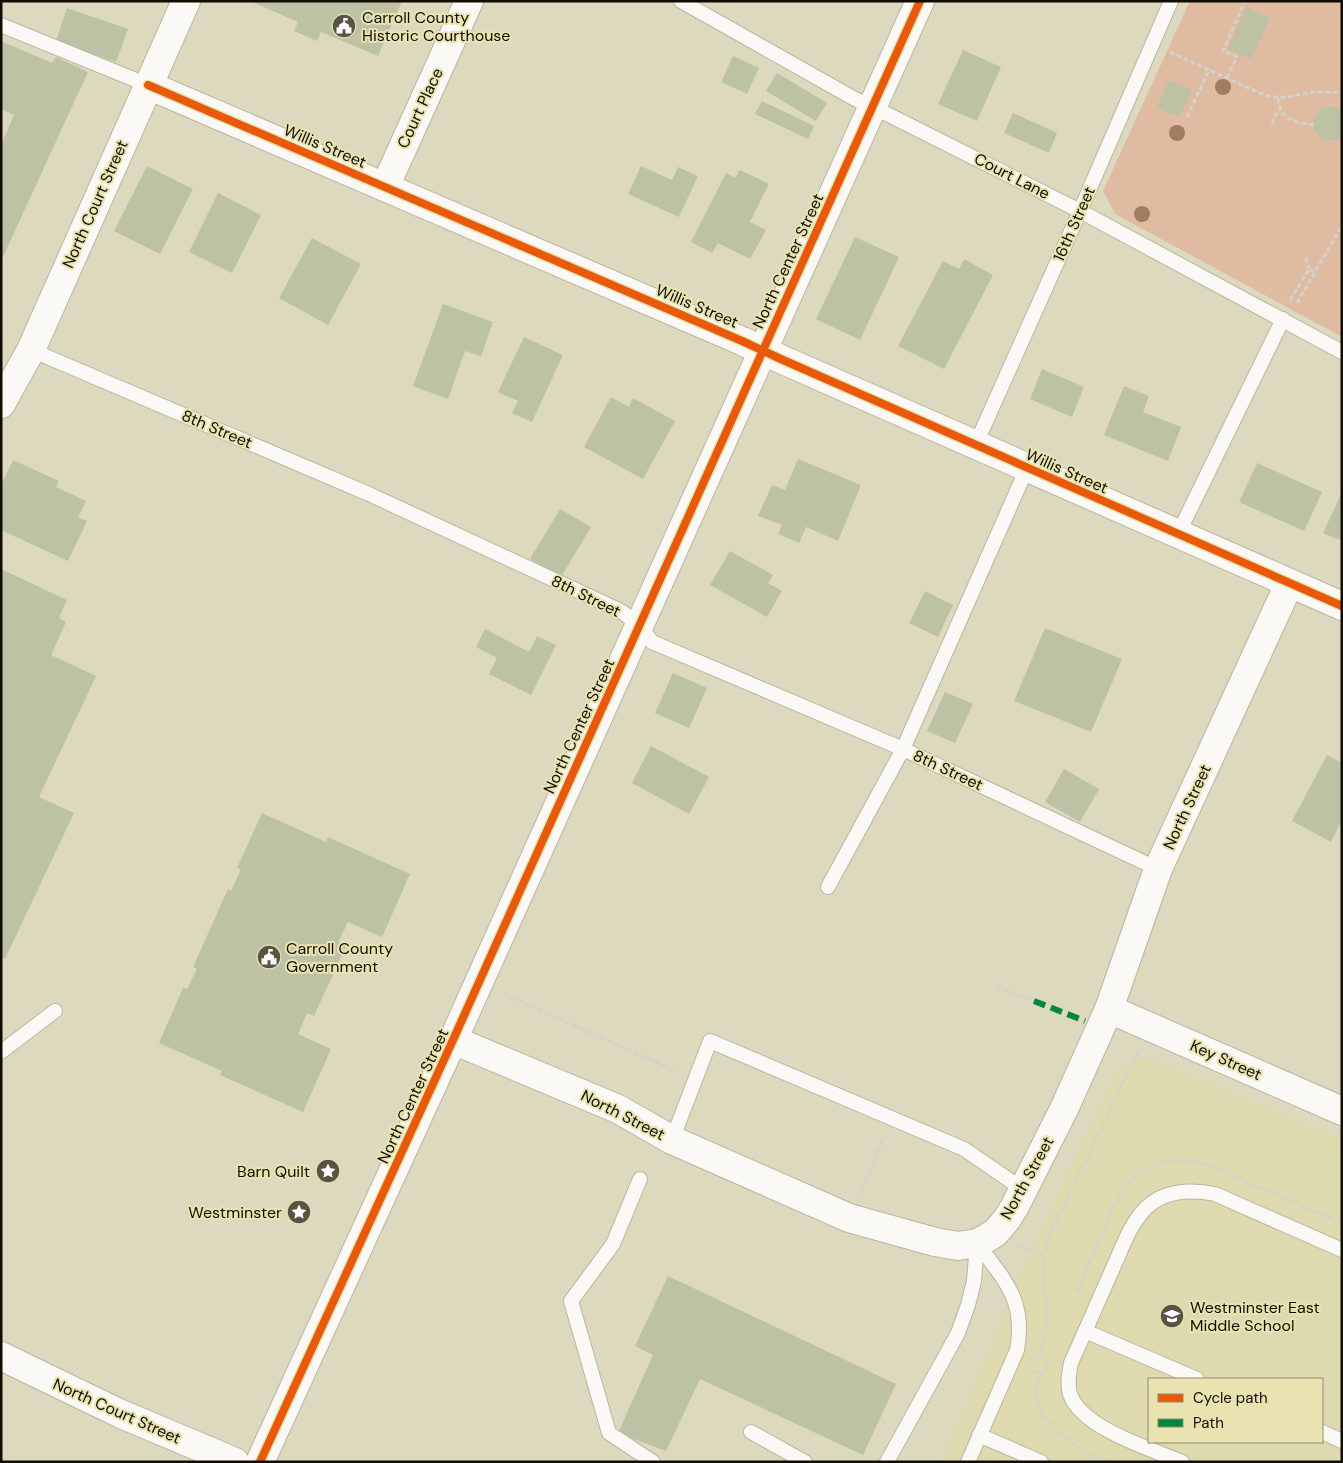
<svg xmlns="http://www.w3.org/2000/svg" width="1343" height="1463" viewBox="0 0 1343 1463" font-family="'DM Sans',sans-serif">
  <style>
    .built { fill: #ded9ae; fill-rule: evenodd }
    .green { fill: #dfbba2 }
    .building { fill: #bec2a4 }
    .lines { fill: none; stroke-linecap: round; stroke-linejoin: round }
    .lane-casing { stroke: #b9b6a1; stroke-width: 16 }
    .street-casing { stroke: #b9b6a1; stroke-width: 30 }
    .secondary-casing { stroke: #b9b6a1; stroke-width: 30 }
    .path { stroke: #d4d2ca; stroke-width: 3; stroke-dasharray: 5 2.5; stroke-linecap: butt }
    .lane { stroke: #faf9f5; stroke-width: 14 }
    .street { stroke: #faf9f5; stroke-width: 28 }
    .secondary { stroke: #faf9f5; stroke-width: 28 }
    .quiet { stroke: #00873e; stroke-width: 6; stroke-dasharray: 12 6; stroke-linecap: butt }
    .cycleway-casing { stroke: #e9e3b2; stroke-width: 11 }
    .cycleway { stroke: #e8590c; stroke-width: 8 }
    .tree { fill: #9e7d63 }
    .labels { text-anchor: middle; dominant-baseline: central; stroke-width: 4; stroke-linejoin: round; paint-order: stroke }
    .poi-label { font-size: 16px; fill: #100d00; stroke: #e9e3b2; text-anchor: start }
    .street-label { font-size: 16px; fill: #100d00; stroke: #e9e3b2 }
  </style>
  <rect width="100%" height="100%" fill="#dcd9bf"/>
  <path class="built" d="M1150,1058L1342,1140V1462H941L1030,1253L1116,1073L1131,1061ZM1149,1379H1322V1442H1149Z"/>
  <path class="green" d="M1190,1H1342V337L1115,214L1103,191Z"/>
  <g class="building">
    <path d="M250,1H402L378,56L321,32L317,41L294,31L298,22Z"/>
    <path d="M1246,7L1270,18L1252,59L1228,49Z"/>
    <path d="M67,8L128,29L116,62L56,41Z"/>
    <path d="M1,41L52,63L56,57L88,72L1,261V145L14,115L1,109Z"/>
    <path d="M963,50L1001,67L977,121L938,104Z"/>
    <path d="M733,56L759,68L747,94L721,82Z"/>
    <path d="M777,73L827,103L816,121L766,91Z"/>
    <path d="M1169,80L1192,89L1180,117L1157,108Z"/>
    <path d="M762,101L814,126L808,139L755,114Z"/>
    <path d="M1322,107H1337L1342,112V136L1337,140H1323L1314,130L1313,119Z"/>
    <path d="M1013,113L1057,133L1049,153L1004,133Z"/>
    <path d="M147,166L193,189L160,254L114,231Z"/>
    <path d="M641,166L672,180L678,167L698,176L679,217L628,194Z"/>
    <path d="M740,170L769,184L750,222L766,230L750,259L718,243L712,253L691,242L726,173L735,178Z"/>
    <path d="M218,193L261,215L232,273L189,252Z"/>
    <path d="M855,237L899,257L860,340L816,319Z"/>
    <path d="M312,238L361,264L328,325L279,298Z"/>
    <path d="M964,259L993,275L944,369L898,346L943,261L959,269Z"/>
    <path d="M443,304L493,322L481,356L465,351L448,399L413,386Z"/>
    <path d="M524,337L563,355L532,422L512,413L518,401L498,392Z"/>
    <path d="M1042,369L1084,387L1072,417L1030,399Z"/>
    <path d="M1124,386L1149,396L1143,412L1181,427L1168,461L1104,435Z"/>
    <path d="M611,397L629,407L633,398L675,421L643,479L584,447Z"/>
    <path d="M798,459L861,485L838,541L806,527L799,543L778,534L782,525L758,516L772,485L785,490Z"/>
    <path d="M13,460L59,481L56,487L86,501L78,517L87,521L68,561L1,530V485Z"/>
    <path d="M1257,463L1322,492L1304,531L1239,502Z"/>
    <path d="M1342,492V541L1323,533Z"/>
    <path d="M560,509L591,527L561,577L530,559Z"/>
    <path d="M730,551L773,575L768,583L782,591L767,617L710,585Z"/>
    <path d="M1,569L67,600L59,618L66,622L51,655L96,676L39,797L74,813L5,959L1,957Z"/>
    <path d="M925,591L953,605L938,637L909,623Z"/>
    <path d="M1045,628L1122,659L1091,732L1014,701Z"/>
    <path d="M485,629L529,652L537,636L556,645L531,695L489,674L497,658L476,647Z"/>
    <path d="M673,673L707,688L689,728L655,713Z"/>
    <path d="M945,692L973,704L955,743L927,731Z"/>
    <path d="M651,746L709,777L689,814L632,783Z"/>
    <path d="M1327,755L1342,763V825L1340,824L1331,842L1292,821Z"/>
    <path d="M1064,769L1099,789L1080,822L1045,802Z"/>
    <path d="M262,813L326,842L328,837L410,874L382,937L348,922L338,943L346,946L314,1016L307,1013L298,1034L331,1049L303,1112L220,1075L222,1071L159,1043L183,988L187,989L197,969L193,967L228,889L231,891L241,869L237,868Z"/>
    <path d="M668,1276L896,1384L863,1455L700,1379L666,1451L618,1433L653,1355L635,1346Z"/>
  </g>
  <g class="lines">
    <g class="lane-casing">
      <g id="lane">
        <path d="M681,1L853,98L891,116L1080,211L1342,352"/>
        <path d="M1,25L148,85"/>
        <path d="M31,350L369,494L621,611L640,626L652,642L903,749L1158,869"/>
        <path d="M975,446L1080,211L1171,1"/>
        <path d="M1178,534L1283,319"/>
        <path d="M828,887L903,749L1027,468"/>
        <path d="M1,1052L55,1011"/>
        <path d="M672,1140L710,1041L964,1149L1024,1190"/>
        <path d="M640,1179L613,1244L571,1301L609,1433L653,1462"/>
        <path d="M1085,1331L1197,1379"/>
        <path d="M751,1432L805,1462"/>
        <path d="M1322,1432L1342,1441"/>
        <path d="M979,1435L1041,1462"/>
        <path d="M887,1462L958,1333L968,1305L974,1281L977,1243"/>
        <path d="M968,1462L1017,1350C1026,1300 1005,1281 977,1243"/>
        <path d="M1182,1462C1151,1449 1081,1428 1070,1394C1067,1384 1069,1373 1071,1363C1085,1331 1099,1300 1113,1268C1122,1248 1130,1224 1146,1208C1164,1190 1192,1189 1215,1194L1342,1250"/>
      </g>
    </g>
    <g class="street-casing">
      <g id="street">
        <path d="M148,85L742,341L783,360L1342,606"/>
        <path d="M385,187L469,1"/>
        <path d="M1,404L31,350L186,1"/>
        <path d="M1109,1009L1342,1111"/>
        <path d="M453,1040L618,1109L672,1140L849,1218L935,1242L958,1246L977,1243L987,1238L996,1232L1007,1219L1015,1206L1064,1109L1109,1009L1158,869L1289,584"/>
        <path d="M1,1356L121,1414L235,1462"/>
      </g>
    </g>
    <g class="secondary-casing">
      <path id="secondary" d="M260,1462L453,1040L920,1"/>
    </g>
    <g class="path">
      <path d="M1170,52L1264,95C1288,101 1296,93 1318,92C1326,91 1334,93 1342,93"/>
      <path d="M1227,78L1237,57L1223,51L1245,1"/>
      <path d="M1278,98C1279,119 1295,123 1314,125"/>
      <path d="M1187,117L1209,70"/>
      <path d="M1272,124L1276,114L1280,111"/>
      <path d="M1306,258L1309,269"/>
      <path d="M1290,300L1309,269L1315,272"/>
      <path d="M1297,303L1342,226"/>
      <path d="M996,986L1034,1001"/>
      <path d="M504,994L676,1071"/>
      <path d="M860,1194L884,1137"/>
      <path d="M1019,1245L1043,1256"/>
      <path d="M1077,1292L1114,1205C1136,1163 1168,1152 1213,1167L1342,1223"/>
      <path d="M1039,1356L1045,1333L1048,1311L1043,1278V1256L1051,1232L1138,1052"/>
      <path d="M1049,1360C1044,1371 1036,1384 1036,1396C1036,1415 1065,1440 1080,1449C1089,1455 1100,1458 1109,1462"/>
      <path d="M1032,1371L1042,1375"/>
    </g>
    <use href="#lane" class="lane"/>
    <use href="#street" class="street"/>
    <use href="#secondary" class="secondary"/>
    <path class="quiet" d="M1034,1001L1085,1021"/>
    <g class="cycleway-casing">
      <g id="cycleway">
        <path d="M148,85L742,341L783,360L1342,606"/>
        <path d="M260,1462L453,1040L920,1"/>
      </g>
    </g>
    <use href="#cycleway" class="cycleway"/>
  </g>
  <g class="tree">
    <circle cx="1223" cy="87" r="8"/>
    <circle cx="1177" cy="133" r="8"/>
    <circle cx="1142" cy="214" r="8"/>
  </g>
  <defs>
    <g id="civic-disc" transform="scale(1.25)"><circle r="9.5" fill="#575443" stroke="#e9e3b2"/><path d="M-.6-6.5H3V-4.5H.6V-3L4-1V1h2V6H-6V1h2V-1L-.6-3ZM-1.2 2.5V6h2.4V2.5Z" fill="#fff"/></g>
    <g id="sight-disc" transform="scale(1.25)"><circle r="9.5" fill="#575443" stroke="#e9e3b2"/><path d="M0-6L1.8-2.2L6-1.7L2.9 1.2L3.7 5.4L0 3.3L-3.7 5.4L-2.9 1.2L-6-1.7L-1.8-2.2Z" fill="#fff"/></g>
    <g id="school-disc" transform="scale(1.25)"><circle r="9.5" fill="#575443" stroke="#e9e3b2"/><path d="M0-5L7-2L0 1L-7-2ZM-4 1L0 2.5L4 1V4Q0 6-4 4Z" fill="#fff"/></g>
  </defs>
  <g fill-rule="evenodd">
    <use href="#civic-disc" x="344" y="26"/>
    <use href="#civic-disc" x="269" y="957"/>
    <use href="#sight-disc" x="328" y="1171"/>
    <use href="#sight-disc" x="299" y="1212"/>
    <use href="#school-disc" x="1172" y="1316"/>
  </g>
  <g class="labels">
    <g class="poi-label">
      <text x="362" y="17">Carroll County<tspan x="362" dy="18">Historic Courthouse</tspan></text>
      <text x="286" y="948">Carroll County<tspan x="286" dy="18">Government</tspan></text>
      <text x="310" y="1171" text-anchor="end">Barn Quilt</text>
      <text x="282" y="1212" text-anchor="end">Westminster</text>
      <text x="1190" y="1307">Westminster East<tspan x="1190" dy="18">Middle School</tspan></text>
    </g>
    <g class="street-label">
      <text transform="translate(420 108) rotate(-65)">Court Place</text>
      <text transform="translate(325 146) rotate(23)">Willis Street</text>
      <text transform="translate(1012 176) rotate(27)">Court Lane</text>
      <text transform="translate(95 204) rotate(-66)">North Court Street</text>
      <text transform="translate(1074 224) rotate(-66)">16th Street</text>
      <text transform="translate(788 261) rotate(-65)">North Center Street</text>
      <text transform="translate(697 306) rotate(23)">Willis Street</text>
      <text transform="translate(217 429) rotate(23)">8th Street</text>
      <text transform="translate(1067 471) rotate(24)">Willis Street</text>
      <text transform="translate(586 596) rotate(26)">8th Street</text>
      <text transform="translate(579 726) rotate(-65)">North Center Street</text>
      <text transform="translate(948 770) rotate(25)">8th Street</text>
      <text transform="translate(1187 807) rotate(-65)">North Street</text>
      <text transform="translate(1226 1060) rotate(24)">Key Street</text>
      <text transform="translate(413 1096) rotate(-65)">North Center Street</text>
      <text transform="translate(623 1115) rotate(27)">North Street</text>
      <text transform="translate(1027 1178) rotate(-61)">North Street</text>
      <text transform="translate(117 1411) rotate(24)">North Court Street</text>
    </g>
  </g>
  <rect width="1343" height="1463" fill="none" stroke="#100d00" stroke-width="5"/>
  <rect x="1148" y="1378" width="175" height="65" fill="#e9e3b2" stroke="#928d6b"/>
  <rect x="1158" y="1394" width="25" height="8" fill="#e8590c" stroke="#928d6b"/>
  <text x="1193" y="1403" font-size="15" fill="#100d00">Cycle path</text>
  <rect x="1158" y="1419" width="25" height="8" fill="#00873e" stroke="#928d6b"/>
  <text x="1193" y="1428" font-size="15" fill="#100d00">Path</text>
</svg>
